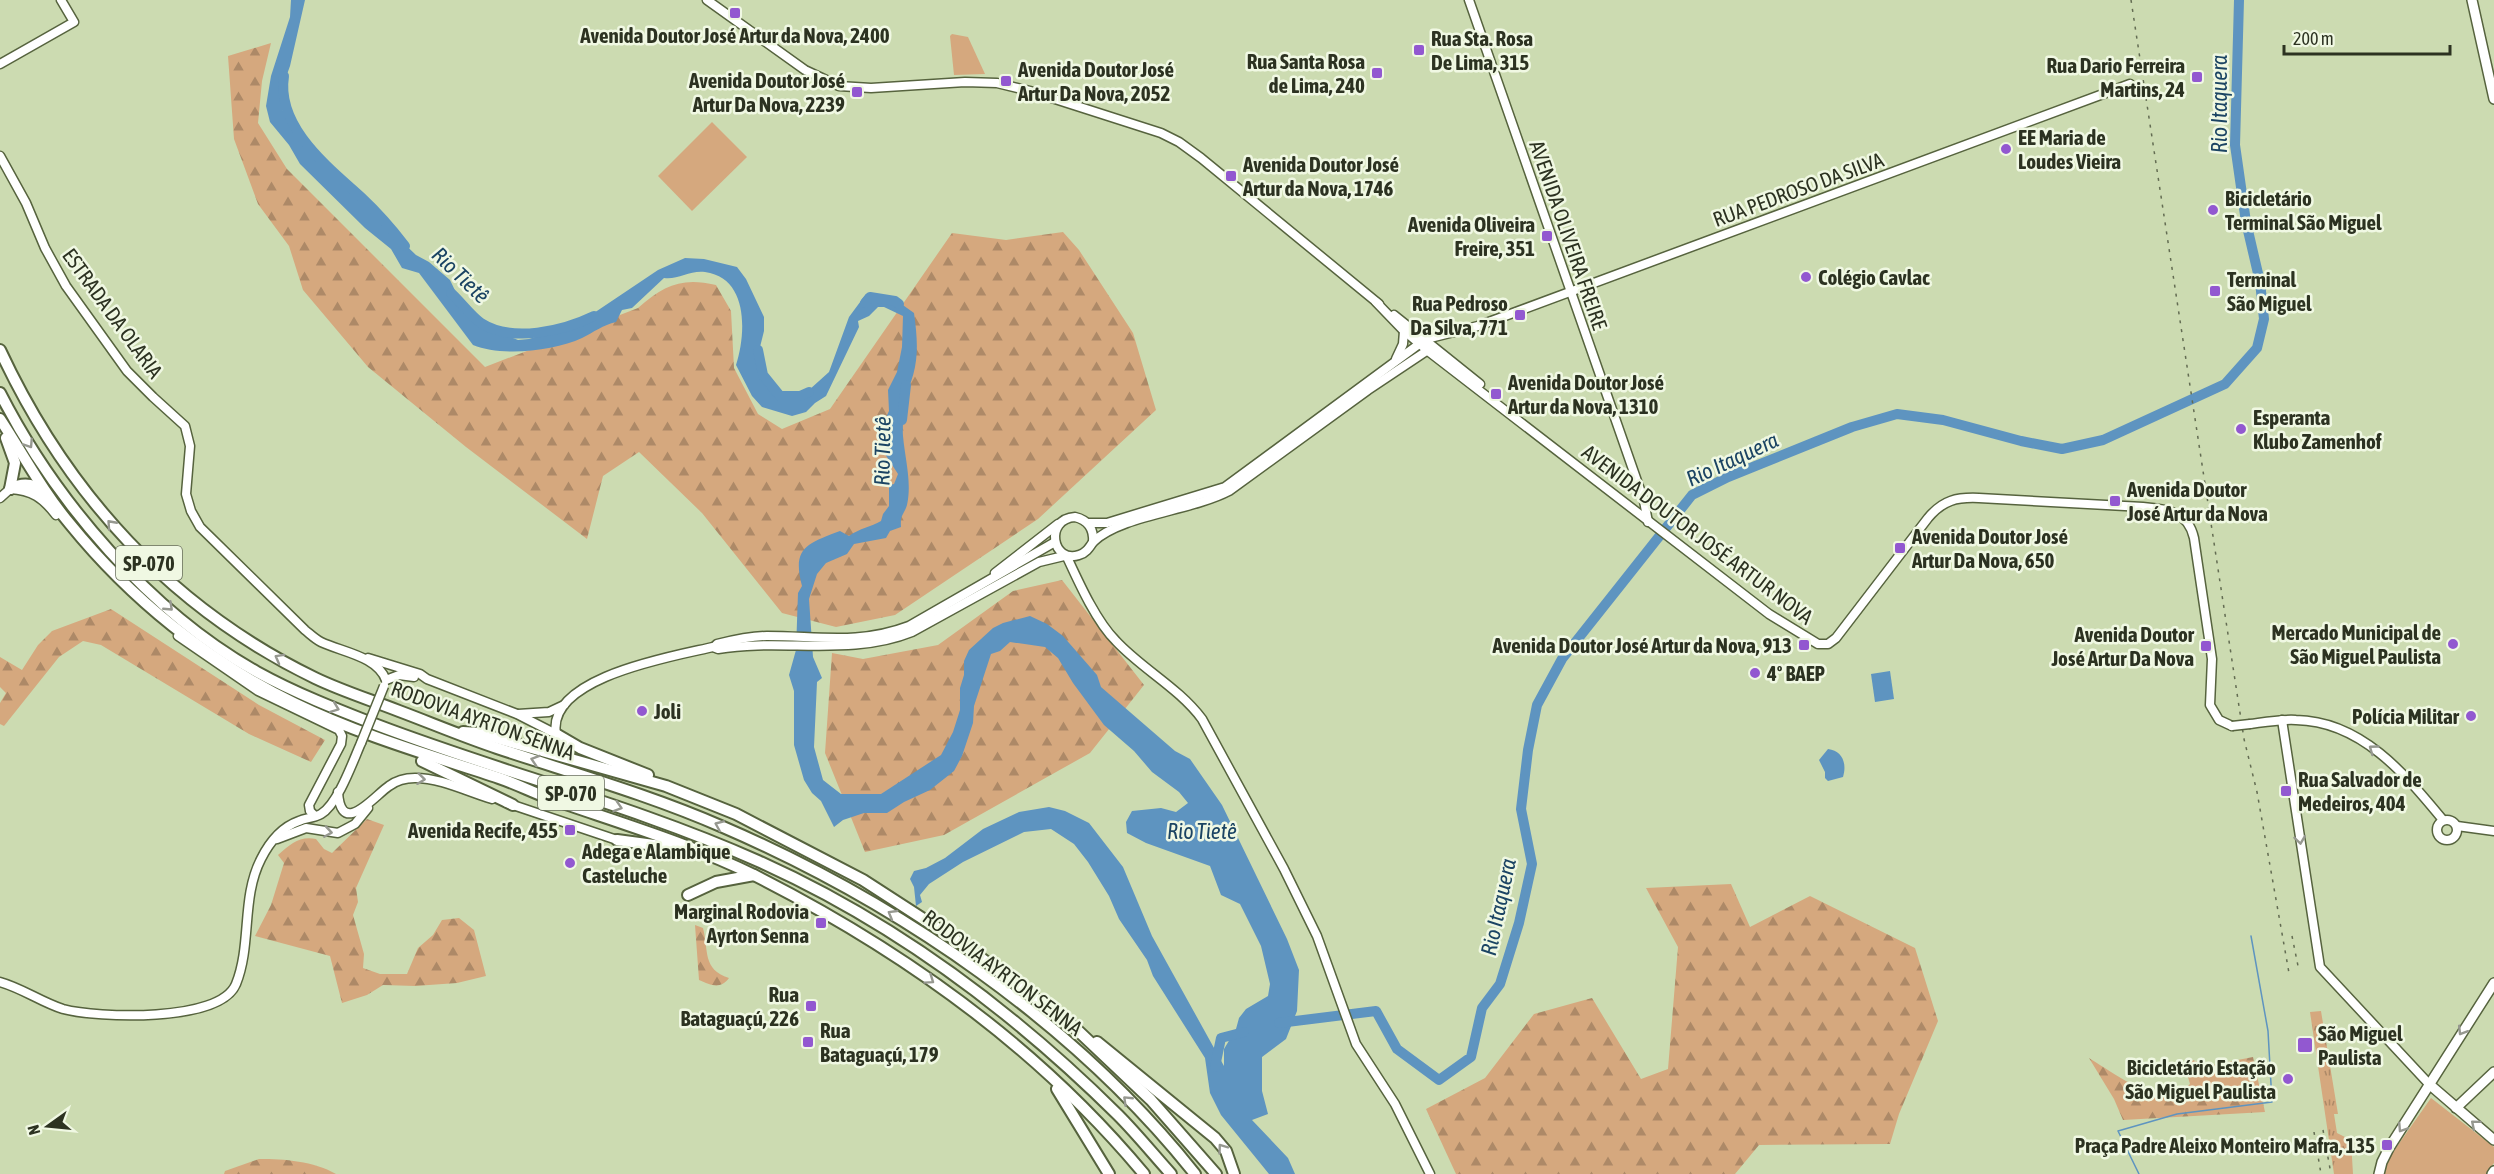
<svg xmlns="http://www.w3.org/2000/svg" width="2494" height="1174" viewBox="0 0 2494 1174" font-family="'Asap Condensed',sans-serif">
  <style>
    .grass { fill: url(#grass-tufts) }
    .forest { fill: url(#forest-firs) }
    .green { fill: #d5a87e }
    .water { fill: #5e94c0 }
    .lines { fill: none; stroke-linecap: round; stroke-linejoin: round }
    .stream { stroke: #5e94c0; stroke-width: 1.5 }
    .river { stroke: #5e94c0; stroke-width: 10 }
    .secondary-casing { stroke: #56633e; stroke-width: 11 }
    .primary-casing { stroke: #56633e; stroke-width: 12 }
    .highway-casing { stroke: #56633e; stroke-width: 14 }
    .secondary { stroke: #fff; stroke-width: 8 }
    .primary { stroke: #fff; stroke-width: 9 }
    .highway { stroke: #fff; stroke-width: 10 }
    .rail { stroke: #636c52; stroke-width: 1.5; stroke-dasharray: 3 6; stroke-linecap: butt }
    .secondary-bridge-casing { stroke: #56633e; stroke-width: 11; stroke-linecap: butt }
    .secondary-bridge { stroke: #fff; stroke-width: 8 }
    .oneway { stroke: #969890 }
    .poi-dot { fill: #9258d0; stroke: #f0f8e3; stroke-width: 2 }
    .labels { text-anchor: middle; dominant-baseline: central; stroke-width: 5; stroke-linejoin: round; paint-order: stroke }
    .shield { fill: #f0f8e3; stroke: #676d5b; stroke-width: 1.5 }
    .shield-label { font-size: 20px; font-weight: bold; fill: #2c3221 }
    .poi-label { font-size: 21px; font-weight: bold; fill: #2c3221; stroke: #f0f8e3; text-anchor: start }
    .street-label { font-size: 21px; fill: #2c3221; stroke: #f0f8e3 }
    .water-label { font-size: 22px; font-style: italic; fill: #1b4463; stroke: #f0f8e3 }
  </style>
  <defs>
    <pattern id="grass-tufts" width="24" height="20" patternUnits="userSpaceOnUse" patternTransform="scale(1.5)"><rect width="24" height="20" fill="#d5a87e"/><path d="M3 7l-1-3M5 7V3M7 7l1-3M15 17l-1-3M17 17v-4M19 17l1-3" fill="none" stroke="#ad8967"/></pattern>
    <pattern id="forest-firs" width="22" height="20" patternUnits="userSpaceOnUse" patternTransform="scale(1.5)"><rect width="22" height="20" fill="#d5a87e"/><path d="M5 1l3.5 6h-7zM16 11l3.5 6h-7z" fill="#ad8967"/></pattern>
  </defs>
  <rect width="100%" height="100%" fill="#ccdbb1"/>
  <path class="grass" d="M2321,1011L2338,1114H2334L2337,1133L2351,1140L2353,1174H2334L2310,1012Z"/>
  <g class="forest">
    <path d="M271,43L262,81L258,123L287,169L485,367L638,308C664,285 682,277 716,285L731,311L734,368L758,414L782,429L830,409L952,233L1006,240L1063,232L1079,250L1133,333L1156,410L1038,519L895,615L836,627L782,613L702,513L639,452L603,476L587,539L466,447L368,367L303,290L289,246L258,204L234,139L228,56Z"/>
    <path d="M1062,580L1144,685L1090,753L944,835L865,852L825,753L832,653L863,659L938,645L1013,591Z"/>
    <path d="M111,609L259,705L325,740L311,762L249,734L101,645L83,641L59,657L4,726L0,724V703L6,693L0,687V657L22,670L38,645L52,631Z"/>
    <path d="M367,819L384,825L356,888L358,902L353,915L364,954L363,968L380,974H407L418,948L433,935L442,920L459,918L474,930L486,976L457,983L415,986L383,985L367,995L342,1003L330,956L255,936L271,905L284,863L278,855C291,844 299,836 316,839L324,849L332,853Z"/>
    <path d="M1731,884L1750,927L1810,896L1915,948L1938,1021L1899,1114L1890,1144L1759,1145L1735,1174H1456L1426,1109L1485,1078L1534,1014L1592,998L1641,1079L1668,1069L1678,947L1646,888Z"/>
    <path d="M695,925L703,928C709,951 702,969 729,978C720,990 711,985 699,980Z"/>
    <path d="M2253,1057L2265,1112L2123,1120L2114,1099L2089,1058C2104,1067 2148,1098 2165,1097C2175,1097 2182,1091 2190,1084L2185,1067L2193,1060L2207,1066Z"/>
    <path d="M259,1159C285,1159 313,1161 336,1174H224L225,1171Z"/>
  </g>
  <g class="green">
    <path d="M952,34L968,37L985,74L954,75L950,36Z"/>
    <path d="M712,122L747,157L692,211L658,176Z"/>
    <path d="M2431,1098L2494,1147V1163L2486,1174H2385L2386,1162Z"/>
  </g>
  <g class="water">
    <path d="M291,0H305L290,66L280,94L283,111L294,122L301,142L310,145L323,156L324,167L416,255L429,262L450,280L462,305L485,327L518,340L529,339L582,321L658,270L685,258L704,259L737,267L746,279L764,317V331L760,347L763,374L769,389L777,396L786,399L809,390L829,372L849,317L866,294L886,300L893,298L914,313C919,349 919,371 901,404C905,414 902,425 903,436C905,459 912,482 907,505C904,515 900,514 901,527L890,531L886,538L854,544L847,554L826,563L817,574L809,599L813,657L822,678L817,682L814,747L823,780L841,794H881L941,755L953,732L960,710V688L964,675V661L969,650L993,628L1003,623L1030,616L1047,624L1063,636L1097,675L1101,687L1175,751L1190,759L1222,805L1287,939L1299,970L1297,1011L1286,1039L1262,1057V1091L1268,1114L1252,1120L1288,1158L1295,1174H1269L1221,1115L1210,1093L1205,1058L1153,976L1147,960L1119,919L1109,896L1088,862L1074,844L1051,829L1024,832L963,862L929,884L920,895L922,902L916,906L914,887L910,879L914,871L926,868L945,858L983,829L1019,812L1049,807L1065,811L1089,823L1123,867L1152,936L1224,1066V1049L1236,1029L1239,1018L1246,1009L1268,996L1270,984L1261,946L1240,904L1221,895L1210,866L1146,843L1127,833L1126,822L1132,811L1161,808L1176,812L1188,803L1179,792L1152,772L1134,751L1104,725L1073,683L1058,658L1045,647L1010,642L1000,651L991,654L974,706L973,723L962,756L954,771L930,790L904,802L887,813H864L843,820L834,827L821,801L812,793L804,780L794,745V691L789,675L796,650L798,593L802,586C792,548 806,544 840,531L849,536C860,528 871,527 881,521L883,514L889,506V485L894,484L898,474L883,451L879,432L889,411L888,390L897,372L902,347L903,316L884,307H878L869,316L858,321L859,327L826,396L815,403L806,412L792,416L762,407L752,396L736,365C746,334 749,278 705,272C690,270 678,280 664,278L632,308L622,310L616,322C603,325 594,332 582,338C554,351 502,357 473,345L419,273L402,268L391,249L365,228L300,164L289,145L270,122L266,106L271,76L290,17Z"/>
    <path d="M1890,671L1894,699L1875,702L1871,674Z"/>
    <path d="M1828,749C1843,751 1847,764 1843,777L1828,781L1825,778V772L1819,760Z"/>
  </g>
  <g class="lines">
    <path class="stream" d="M2139,1174L2118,1131L2177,1114L2272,1102L2268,1031L2251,936"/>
    <g class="river">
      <path d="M284,76C276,127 328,167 361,197C377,212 392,229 405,246"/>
      <path d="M451,293C461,302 470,315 481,323C512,343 563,331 594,316"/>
      <path d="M865,303L870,297L895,301L899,304"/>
      <path d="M758,350L763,375L780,396H800L809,392"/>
      <path d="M902,420L906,385"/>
      <path d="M1279,1023L1376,1011L1397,1049L1439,1080L1471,1057L1482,1008L1500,984L1519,923L1532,864L1521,809L1528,750L1537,705L1562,659L1692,495L1728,477L1852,427L1897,414L1943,420L2021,441L2062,449L2103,440L2225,384L2257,348L2264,319L2260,282L2246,222L2235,145L2239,0"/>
      <path d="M1215,1067L1221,1038L1244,1032"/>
    </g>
    <g class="secondary-casing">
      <g id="secondary">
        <path d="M707,0L805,70L839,86L871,88L965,82L997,83L1030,91L1161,133L1179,142L1201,158L1379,304"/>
        <path d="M1469,0L1644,501L1648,522"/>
        <path d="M0,64L74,22L61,0"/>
        <path d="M0,156L26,203L45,248L66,286L127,371L153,397L185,426L190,446L186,494L191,511L200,527L305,630C310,634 315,639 321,642C342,652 377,656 386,680"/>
        <path d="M1376,302L1402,329L1428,351L1769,614L1818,644H1828L1836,638L1928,518C1943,500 1957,497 1979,498L2143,507C2167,509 2188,511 2194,538L2212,659L2210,705L2219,720L2232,726"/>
        <path d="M1394,315L1480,384"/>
        <path d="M1396,359L1403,344L1404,331"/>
        <path d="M0,498L10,489C32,490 43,498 56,515"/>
        <path d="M1075,517C1088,520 1094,529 1093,542C1089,548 1086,553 1079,555C1052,564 1044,519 1075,517Z"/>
        <path d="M1088,523H1107L1225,487L1426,339L1478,326L2130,84"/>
        <path d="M1093,542C1121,515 1191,511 1229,491L1368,390L1431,348"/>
        <path d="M1067,557C1079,583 1096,621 1116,641C1142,669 1179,688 1202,719L1284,869L1317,936L1356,1044L1395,1104L1430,1174"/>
        <path d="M995,573L1058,524"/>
        <path d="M178,636L258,691L339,730L342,736L341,744L309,805L310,811L315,816"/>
        <path d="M714,647L717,644C733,640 750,636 767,636C818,636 859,645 909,626L1055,542"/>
        <path d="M368,658L420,674L427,679L517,714L556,734"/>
        <path d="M386,680L399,675L414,677"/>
        <path d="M518,714L549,712L564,705"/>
        <path d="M2282,720L2320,967L2429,1084"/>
        <path d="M2250,724C2265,722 2281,719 2296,720C2361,721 2405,774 2443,820"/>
        <path d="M556,734C546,677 675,656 713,647L718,649C782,638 850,657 912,632L1039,562L1064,556"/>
        <path d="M338,792C341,839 375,795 389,786C397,780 406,778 415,778C441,778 468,792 492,799"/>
        <path d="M507,803L617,840"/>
        <circle cx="2447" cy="830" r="10"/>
        <path d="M2457,826L2494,831"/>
        <path d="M277,839L306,828L338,833L355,824L368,808"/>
        <path d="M0,982C22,988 41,1002 63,1009C97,1018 220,1023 236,984C252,944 241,898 261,859C269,843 282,827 299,821C306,818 314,818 321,814C338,804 353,761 361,743"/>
      </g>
    </g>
    <g class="primary-casing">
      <g id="primary">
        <path d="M2472,0L2494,99"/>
        <path d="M2429,1084L2494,1140"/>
        <path d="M2456,1108L2494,1072"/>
        <path d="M2379,1174L2382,1162L2389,1148L2494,983"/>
        <path d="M2492,1174L2494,1171"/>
      </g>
    </g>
    <g class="highway-casing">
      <g id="highway">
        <path d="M0,350C67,494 171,608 315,678C342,691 371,700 399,711C431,723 464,737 497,748C572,773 650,795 723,827C899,903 1075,1023 1195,1174"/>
        <path d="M0,393C55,501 151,613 257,672C295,693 336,709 377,725C503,773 635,806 758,861C892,921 1014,1012 1118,1115C1136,1133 1153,1154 1171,1174"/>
        <path d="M0,419C23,454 43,492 70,524C130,598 209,662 294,703C360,735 430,755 499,778C517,784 534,793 551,799C620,823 691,844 756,876C902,950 1039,1048 1144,1174"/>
        <path d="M6,438L15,463L10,489"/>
        <path d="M10,489C23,482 33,483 43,492"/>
        <path d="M463,732L479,733L666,786L736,814L863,880L965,946L1074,1027L1151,1100L1216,1174"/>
        <path d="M556,734L580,748L648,775"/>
        <path d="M422,761L513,805"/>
        <path d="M617,840L676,848"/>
        <path d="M688,895L716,882L754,875"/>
        <path d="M1097,1042L1215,1138L1226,1151L1234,1174"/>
        <path d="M1057,1089L1109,1174"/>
      </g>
    </g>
    <use href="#secondary" class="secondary"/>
    <use href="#primary" class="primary"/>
    <use href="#highway" class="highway"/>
    <g class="rail">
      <path d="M2131,0L2244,739L2257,792L2289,973"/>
      <path d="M2292,936L2299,971"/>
      <path d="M2323,1130L2331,1174"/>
      <path d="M2314,1132L2321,1174"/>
    </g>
    <g class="secondary-bridge-casing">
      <g id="secondary-bridge">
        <path d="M2232,726L2250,724"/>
        <path d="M361,743L384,686"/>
      </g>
    </g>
    <use href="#secondary-bridge" class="secondary-bridge"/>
  </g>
  <defs><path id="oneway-chevron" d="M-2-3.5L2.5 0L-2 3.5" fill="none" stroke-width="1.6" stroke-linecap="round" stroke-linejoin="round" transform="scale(1.5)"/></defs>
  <g class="oneway">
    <use href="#oneway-chevron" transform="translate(29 444) rotate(57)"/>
    <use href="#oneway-chevron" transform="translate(111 524) rotate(-132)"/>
    <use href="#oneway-chevron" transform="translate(169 607) rotate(43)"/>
    <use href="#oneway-chevron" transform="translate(279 658) rotate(-151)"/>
    <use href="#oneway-chevron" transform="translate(335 708) rotate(21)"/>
    <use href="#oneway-chevron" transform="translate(2373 749) rotate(-144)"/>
    <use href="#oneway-chevron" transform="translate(535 760) rotate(-162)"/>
    <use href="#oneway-chevron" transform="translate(421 779) rotate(7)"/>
    <use href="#oneway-chevron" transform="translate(618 807) rotate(17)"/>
    <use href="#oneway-chevron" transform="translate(719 825) rotate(-157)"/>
    <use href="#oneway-chevron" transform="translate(328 832) rotate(9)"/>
    <use href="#oneway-chevron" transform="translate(2300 840) rotate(82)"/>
    <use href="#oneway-chevron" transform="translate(892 914) rotate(-150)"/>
    <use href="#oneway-chevron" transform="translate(930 980) rotate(35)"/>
    <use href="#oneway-chevron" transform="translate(2462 1031) rotate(122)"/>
    <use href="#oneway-chevron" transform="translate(1127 1100) rotate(-136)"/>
    <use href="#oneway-chevron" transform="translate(2475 1124) rotate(-140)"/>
    <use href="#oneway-chevron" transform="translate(2402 1128) rotate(123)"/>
    <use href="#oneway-chevron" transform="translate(1222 1148) rotate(-126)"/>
  </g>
  <g class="poi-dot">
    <rect x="729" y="7" width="12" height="12" rx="3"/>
    <rect x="1413" y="44" width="12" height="12" rx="3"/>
    <rect x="1371" y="67" width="12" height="12" rx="3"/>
    <rect x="2191" y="71" width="12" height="12" rx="3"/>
    <rect x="1000" y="75" width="12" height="12" rx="3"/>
    <rect x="851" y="86" width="12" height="12" rx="3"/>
    <circle cx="2006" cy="149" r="6"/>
    <rect x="1225" y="170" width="12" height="12" rx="3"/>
    <circle cx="2213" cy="210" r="6"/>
    <rect x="1541" y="230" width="12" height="12" rx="3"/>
    <circle cx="1806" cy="277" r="6"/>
    <rect x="2209" y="285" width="12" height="12" rx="3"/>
    <rect x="1514" y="309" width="12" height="12" rx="3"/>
    <rect x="1490" y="388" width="12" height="12" rx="3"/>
    <circle cx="2241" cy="429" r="6"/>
    <rect x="2109" y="495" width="12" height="12" rx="3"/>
    <rect x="1894" y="542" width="12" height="12" rx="3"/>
    <circle cx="2453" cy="644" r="6"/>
    <rect x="1798" y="639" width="12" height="12" rx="3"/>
    <rect x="2200" y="640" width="12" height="12" rx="3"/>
    <circle cx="1755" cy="673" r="6"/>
    <circle cx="642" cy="711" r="6"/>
    <circle cx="2471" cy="716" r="6"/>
    <rect x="2280" y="785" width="12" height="12" rx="3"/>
    <rect x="564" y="824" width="12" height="12" rx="3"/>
    <circle cx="570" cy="863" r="6"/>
    <rect x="815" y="917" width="12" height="12" rx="3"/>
    <rect x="805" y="1000" width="12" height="12" rx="3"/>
    <rect x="802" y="1036" width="12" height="12" rx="3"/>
    <rect x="2297" y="1037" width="16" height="16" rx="3"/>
    <circle cx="2288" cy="1079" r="6"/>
    <rect x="2381" y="1139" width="12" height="12" rx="3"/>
  </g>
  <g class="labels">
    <g class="shield">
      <rect x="116" y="546" width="66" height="34" rx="4.5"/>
      <rect x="538" y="776" width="66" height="34" rx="4.5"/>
    </g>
    <g class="shield-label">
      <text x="149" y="563">SP-070</text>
      <text x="571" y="793">SP-070</text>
    </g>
    <g class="poi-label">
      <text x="735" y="35" text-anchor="middle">Avenida Doutor José Artur da Nova, 2400</text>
      <text x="1431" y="38">Rua Sta. Rosa<tspan x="1431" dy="24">De Lima, 315</tspan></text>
      <text x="1365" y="61" text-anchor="end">Rua Santa Rosa<tspan x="1365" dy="24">de Lima, 240</tspan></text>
      <text x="2185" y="65" text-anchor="end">Rua Dario Ferreira<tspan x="2185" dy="24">Martins, 24</tspan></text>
      <text x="1018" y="69">Avenida Doutor José<tspan x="1018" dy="24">Artur Da Nova, 2052</tspan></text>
      <text x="845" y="80" text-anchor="end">Avenida Doutor José<tspan x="845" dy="24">Artur Da Nova, 2239</tspan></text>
      <text x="2018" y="137">EE Maria de<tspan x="2018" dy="24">Loudes Vieira</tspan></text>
      <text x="1243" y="164">Avenida Doutor José<tspan x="1243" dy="24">Artur da Nova, 1746</tspan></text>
      <text x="2225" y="198">Bicicletário<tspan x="2225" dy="24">Terminal São Miguel</tspan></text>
      <text x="1535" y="224" text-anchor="end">Avenida Oliveira<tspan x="1535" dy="24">Freire, 351</tspan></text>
      <text x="1818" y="277">Colégio Cavlac</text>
      <text x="2227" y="279">Terminal<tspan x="2227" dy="24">São Miguel</tspan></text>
      <text x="1508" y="303" text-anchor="end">Rua Pedroso<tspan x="1508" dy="24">Da Silva, 771</tspan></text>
      <text x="1508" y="382">Avenida Doutor José<tspan x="1508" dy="24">Artur da Nova, 1310</tspan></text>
      <text x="2253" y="417">Esperanta<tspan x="2253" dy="24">Klubo Zamenhof</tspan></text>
      <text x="2127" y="489">Avenida Doutor<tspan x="2127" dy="24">José Artur da Nova</tspan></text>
      <text x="1912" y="536">Avenida Doutor José<tspan x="1912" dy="24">Artur Da Nova, 650</tspan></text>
      <text x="2441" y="632" text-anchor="end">Mercado Municipal de<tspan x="2441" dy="24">São Miguel Paulista</tspan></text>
      <text x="2194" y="634" text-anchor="end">Avenida Doutor<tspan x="2194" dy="24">José Artur Da Nova</tspan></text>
      <text x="1792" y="645" text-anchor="end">Avenida Doutor José Artur da Nova, 913</text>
      <text x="1767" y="673">4º BAEP</text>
      <text x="654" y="711">Joli</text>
      <text x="2459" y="716" text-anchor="end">Polícia Militar</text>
      <text x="2298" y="779">Rua Salvador de<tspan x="2298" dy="24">Medeiros, 404</tspan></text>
      <text x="558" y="830" text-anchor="end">Avenida Recife, 455</text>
      <text x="582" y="851">Adega e Alambique<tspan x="582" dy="24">Casteluche</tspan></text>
      <text x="809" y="911" text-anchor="end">Marginal Rodovia<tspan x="809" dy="24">Ayrton Senna</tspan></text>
      <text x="799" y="994" text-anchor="end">Rua<tspan x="799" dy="24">Bataguaçú, 226</tspan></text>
      <text x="820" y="1030">Rua<tspan x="820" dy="24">Bataguaçú, 179</tspan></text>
      <text x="2318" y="1033">São Miguel<tspan x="2318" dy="24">Paulista</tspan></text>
      <text x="2276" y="1067" text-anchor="end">Bicicletário Estação<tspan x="2276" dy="24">São Miguel Paulista</tspan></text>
      <text x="2375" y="1145" text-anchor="end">Praça Padre Aleixo Monteiro Mafra, 135</text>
    </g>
    <g class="street-label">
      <text transform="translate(1798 189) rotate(-20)">RUA PEDROSO DA SILVA</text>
      <text transform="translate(1569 235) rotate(71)">AVENIDA OLIVEIRA FREIRE</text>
      <text transform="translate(113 313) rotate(54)">ESTRADA DA OLARIA</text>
      <text transform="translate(1698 534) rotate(37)">AVENIDA DOUTOR JOSÉ ARTUR NOVA</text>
      <text transform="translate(483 720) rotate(20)">RODOVIA AYRTON SENNA</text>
      <text transform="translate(1003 972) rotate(37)">RODOVIA AYRTON SENNA</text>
    </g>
    <g class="water-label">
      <text transform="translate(2219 104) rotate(-90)">Rio Itaquera</text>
      <text transform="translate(461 275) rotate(44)">Rio Tietê</text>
      <text transform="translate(882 451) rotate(-89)">Rio Tietê</text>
      <text transform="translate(1732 459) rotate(-25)">Rio Itaquera</text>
      <text x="1202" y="831">Rio Tietê</text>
      <text transform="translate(1498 907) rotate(-78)">Rio Itaquera</text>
    </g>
  </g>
  <g transform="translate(48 1126) rotate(255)" stroke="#f0f8e3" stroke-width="4.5" paint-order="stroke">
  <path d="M0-4.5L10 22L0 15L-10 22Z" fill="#2c3221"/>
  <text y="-9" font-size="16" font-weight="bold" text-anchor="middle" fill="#2c3221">N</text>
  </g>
  <path d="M2284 45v9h166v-9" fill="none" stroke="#2c3221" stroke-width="3"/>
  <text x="2293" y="45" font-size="18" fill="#2c3221" stroke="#f0f8e3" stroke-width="4.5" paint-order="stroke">200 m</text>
</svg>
